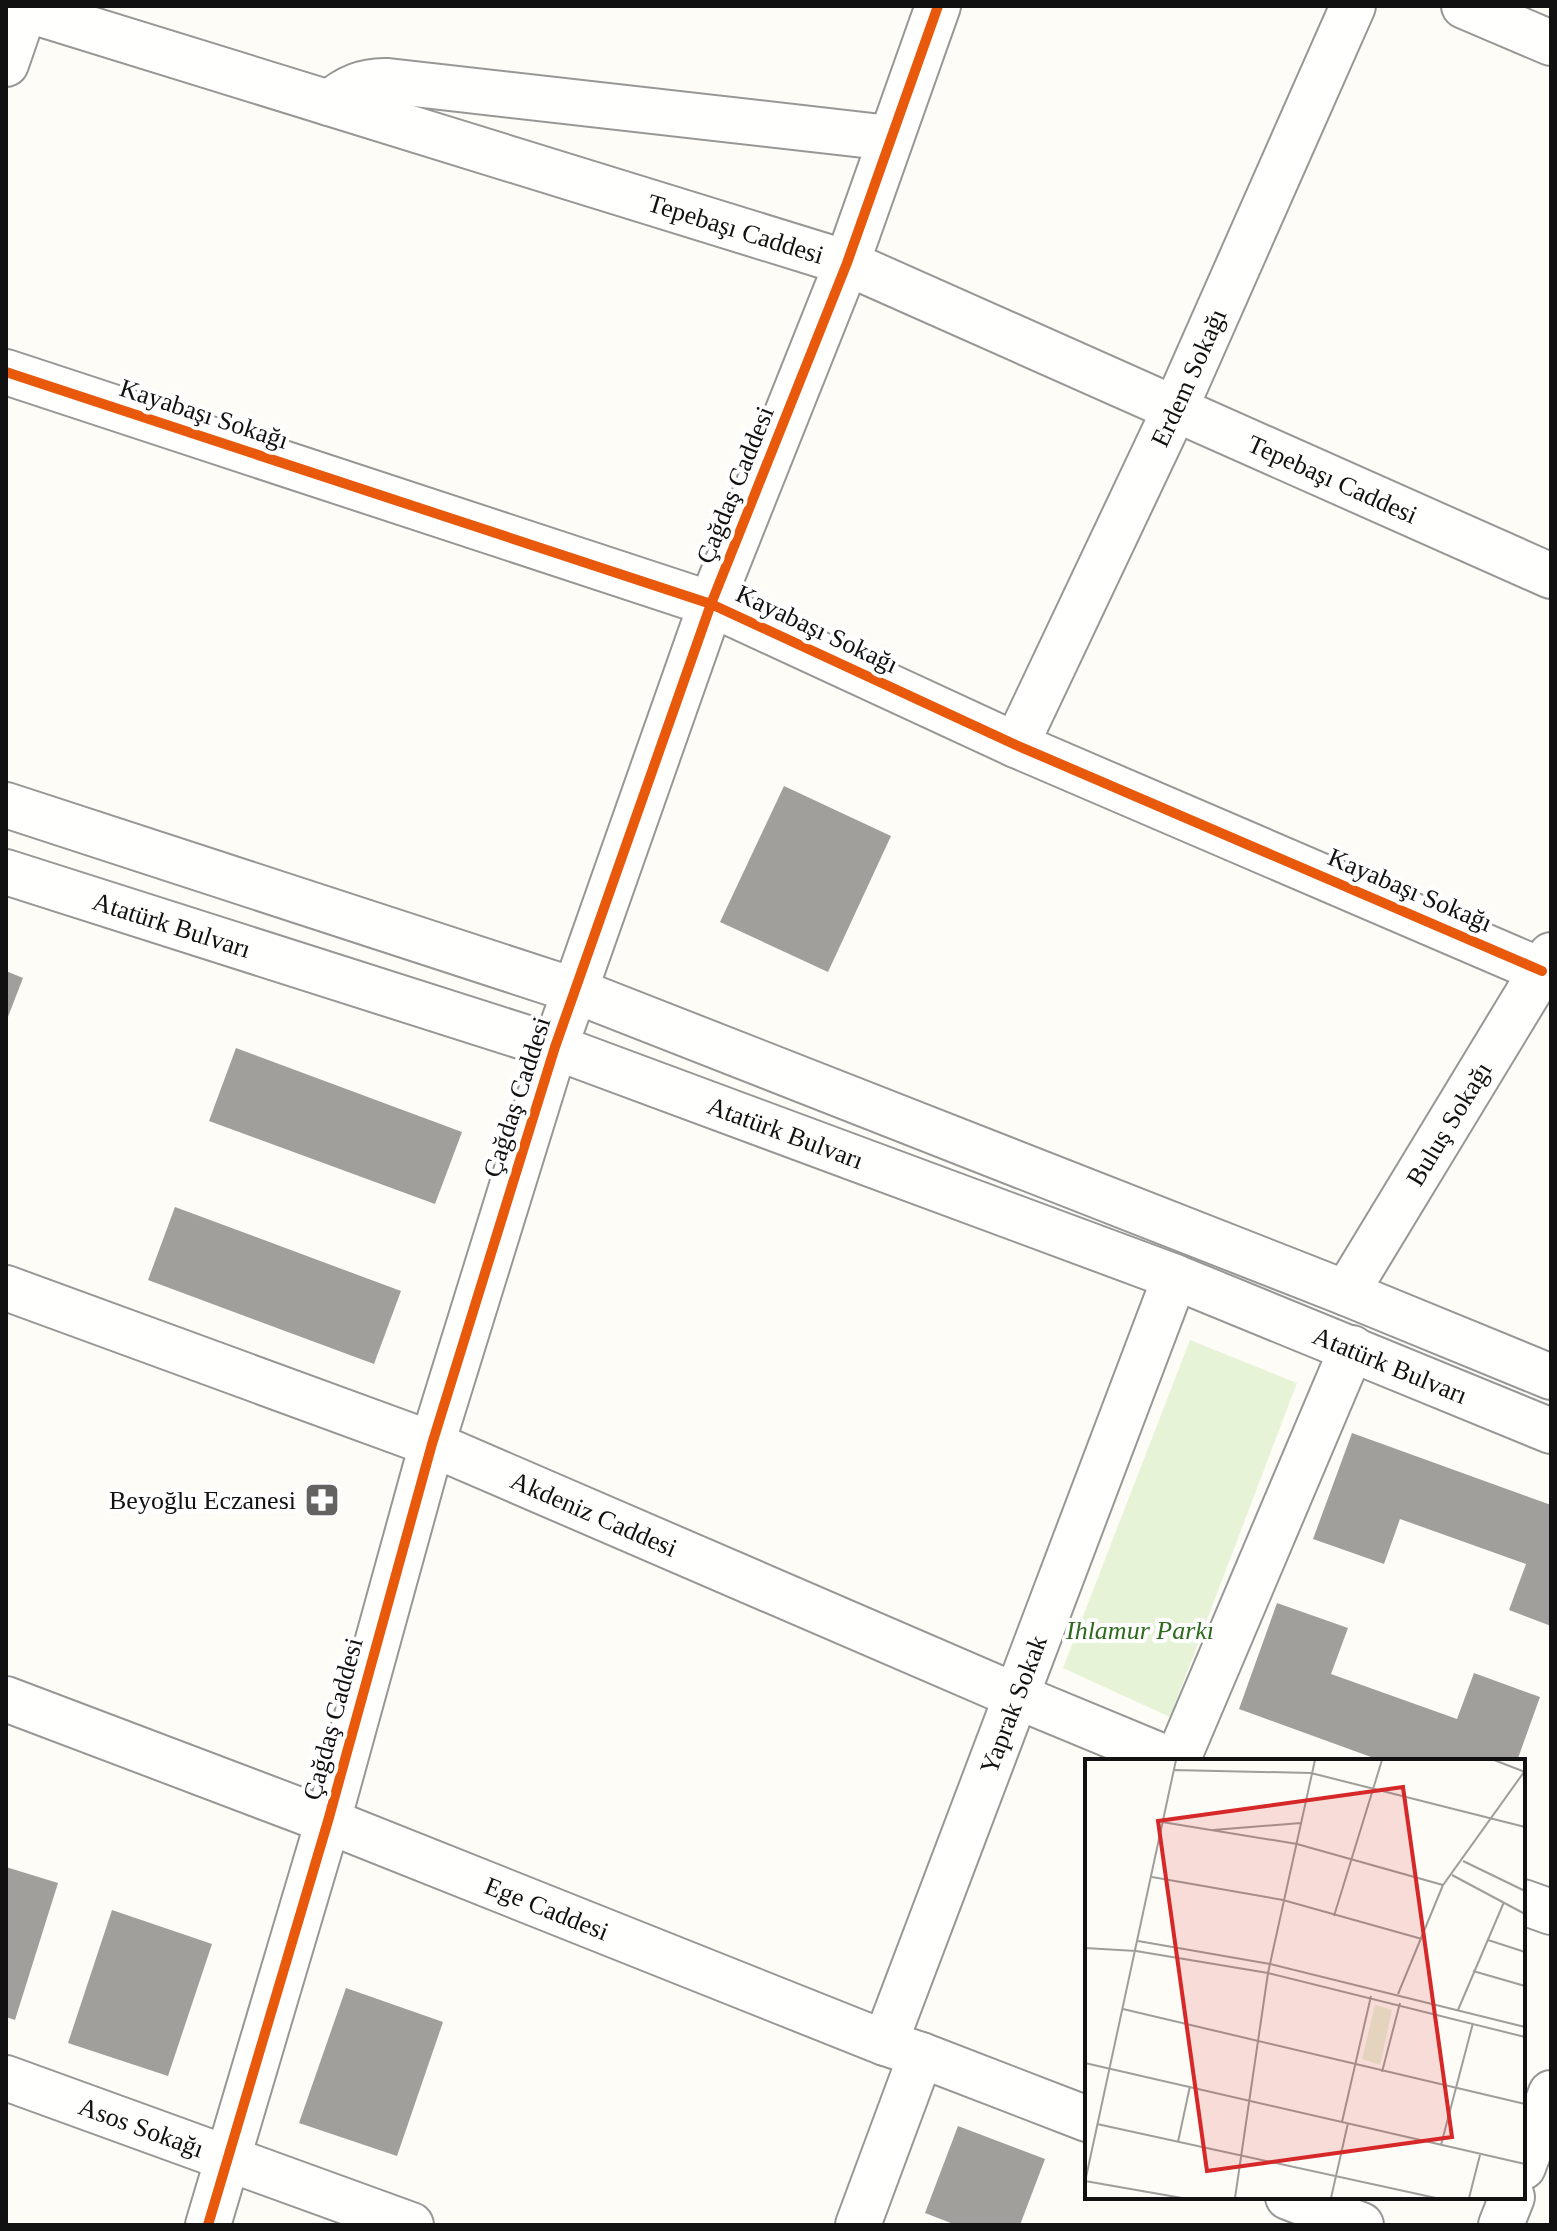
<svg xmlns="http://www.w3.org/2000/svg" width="1557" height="2231" viewBox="0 0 1557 2231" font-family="Georgia,serif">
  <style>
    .green { fill: #e7f3d7 }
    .building { fill: #a19f9c }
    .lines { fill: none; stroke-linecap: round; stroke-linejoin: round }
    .minor-casing { stroke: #979795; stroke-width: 48 }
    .minor { stroke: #fffffe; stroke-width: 44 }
    .cycleway-casing { stroke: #fff; stroke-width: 15 }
    .cycleway { stroke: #e8590c; stroke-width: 10 }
    .labels { text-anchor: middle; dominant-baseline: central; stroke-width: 8; stroke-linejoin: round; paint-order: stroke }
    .street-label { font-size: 26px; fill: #111; stroke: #fff }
    .poi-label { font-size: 26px; fill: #111; stroke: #fff; text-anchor: end }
    .park-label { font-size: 26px; font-style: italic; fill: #2f6b1f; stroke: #fff }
    .inset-road { fill: none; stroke: #9f9e9b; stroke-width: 2 }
    .view { fill: #d62828; fill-opacity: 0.15; stroke: #d62828; stroke-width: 4 }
    .inset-edge { fill: none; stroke: #111; stroke-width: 4 }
  </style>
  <rect width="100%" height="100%" fill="#fdfcf7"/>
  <path class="green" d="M1190,1340L1297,1383L1170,1717L1063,1668Z"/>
  <g class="building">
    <path d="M784,786L891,836L828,972L720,922Z"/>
    <path d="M6,971L23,978L6,1022Z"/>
    <path d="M236,1048L462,1132L435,1204L209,1121Z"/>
    <path d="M175,1207L401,1291L374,1364L148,1280Z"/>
    <path d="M1352,1433L1551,1505V1626L1509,1610L1526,1564L1400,1519L1384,1564L1313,1539Z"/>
    <path d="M1277,1603L1348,1628L1331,1674L1457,1719L1474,1673L1540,1697L1517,1761H1382L1239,1709Z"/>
    <path d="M6,1867L58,1883L15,2020L6,2017Z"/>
    <path d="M112,1910L212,1944L168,2076L68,2043Z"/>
    <path d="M346,1988L443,2022L397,2156L299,2123Z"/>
    <path d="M958,2126L1045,2159L1020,2225H956L925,2213Z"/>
  </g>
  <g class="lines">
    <g class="minor-casing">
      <g id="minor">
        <path d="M1464,6L1551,43"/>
        <path id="s1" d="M25,9L847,263L1551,576"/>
        <path d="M6,64L26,6"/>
        <path d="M329,103C347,88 364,80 388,81L890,138"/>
        <path d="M6,372L711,604L1016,745L1542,971"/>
        <path id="s2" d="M1016,745L1175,409L1353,6"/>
        <path d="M6,805L576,991L1346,1293L1551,1377"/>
        <path id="s3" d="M6,872L555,1047L1175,1277L1551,1431"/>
        <path id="s4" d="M6,1288L432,1444L1016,1696L1173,1761"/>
        <path id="s5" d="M1346,1293L1551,955"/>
        <path id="s6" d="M6,1699L328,1821L885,2043L921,2055L1087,2119"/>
        <path d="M1177,1761L1352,1348"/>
        <path d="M1523,1902L1551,1912"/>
        <path id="s7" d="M885,2043L1175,1277"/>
        <path id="s8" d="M6,2078L411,2225"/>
        <path d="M1523,2167L1551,2093"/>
        <path d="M1288,2197L1361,2225"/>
        <path d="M208,2225L328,1821L432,1444L555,1047L711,604L847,263L938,6"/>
        <path d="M858,2225L921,2055"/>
        <path d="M1501,2225L1512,2197"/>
      </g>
    </g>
    <use href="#minor" class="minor"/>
    <g class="cycleway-casing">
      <g id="cycleway">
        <path d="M6,372L711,604L1016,745L1542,971"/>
        <path d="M208,2225L328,1821L432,1444L555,1047L711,604L847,263L938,6"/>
      </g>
    </g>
    <use href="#cycleway" class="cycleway"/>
  </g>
  <defs>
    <g id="pharmacy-square" transform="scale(1.8)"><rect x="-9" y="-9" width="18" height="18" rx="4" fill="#646362" stroke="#fff"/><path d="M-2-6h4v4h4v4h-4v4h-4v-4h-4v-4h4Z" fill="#fff"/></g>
  </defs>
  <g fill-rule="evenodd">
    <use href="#pharmacy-square" x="322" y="1500"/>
  </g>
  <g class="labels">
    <g class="street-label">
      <text stroke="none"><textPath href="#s1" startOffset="744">Tepebaşı Caddesi</textPath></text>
      <text stroke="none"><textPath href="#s2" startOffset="406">Erdem Sokağı</textPath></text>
      <text transform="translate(204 414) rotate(18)">Kayabaşı Sokağı</text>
      <text stroke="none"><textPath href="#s1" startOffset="1392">Tepebaşı Caddesi</textPath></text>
      <text transform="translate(735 485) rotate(-68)">Çağdaş Caddesi</text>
      <text transform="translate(817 629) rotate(25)">Kayabaşı Sokağı</text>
      <text transform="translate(1410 890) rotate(23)">Kayabaşı Sokağı</text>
      <text stroke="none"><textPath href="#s3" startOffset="174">Atatürk Bulvarı</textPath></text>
      <text transform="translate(517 1097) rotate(-72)">Çağdaş Caddesi</text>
      <text stroke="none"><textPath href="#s5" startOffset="198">Buluş Sokağı</textPath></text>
      <text stroke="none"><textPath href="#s3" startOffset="822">Atatürk Bulvarı</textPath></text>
      <text stroke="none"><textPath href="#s3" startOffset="1470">Atatürk Bulvarı</textPath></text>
      <text stroke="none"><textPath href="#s4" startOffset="630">Akdeniz Caddesi</textPath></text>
      <text stroke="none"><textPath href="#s7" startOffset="362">Yaprak Sokak</textPath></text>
      <text transform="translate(333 1719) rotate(-75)">Çağdaş Caddesi</text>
      <text stroke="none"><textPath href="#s6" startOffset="580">Ege Caddesi</textPath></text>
      <text stroke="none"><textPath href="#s8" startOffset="144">Asos Sokağı</textPath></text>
    </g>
    <g class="poi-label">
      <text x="296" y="1500">Beyoğlu Eczanesi</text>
    </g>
    <g class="park-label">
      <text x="1140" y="1630">Ihlamur Parkı</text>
    </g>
  </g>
  <g transform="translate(1085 1759)">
    <rect width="440" height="440" fill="#fdfcf7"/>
    <path d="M290,246L307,251L295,306L277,300Z" fill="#e7f3d7"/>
    <path class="inset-road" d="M409,1L440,13M88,11L226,14L440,68M77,63L212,85L358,126L439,13M128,71L216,64M378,102L440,132M367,116L440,155M67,118L198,141L337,180M249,157L297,1M403,181L440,193M53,182L185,205L440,268M0,189L51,192L183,214L440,278M388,212L440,227M313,235L358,126M38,250L440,345M373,251L419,143M0,304L440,405M297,313L315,244M257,363L286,237M12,365L351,439M93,383L105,327M356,386L388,264M0,422L97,439M0,423L91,1M150,439L183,214L230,1M246,439L263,364M384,439L395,396"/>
    <path class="view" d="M318,28L367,378L122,412L73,62Z"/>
    <rect width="440" height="440" class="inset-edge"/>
  </g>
  <rect width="1557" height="2231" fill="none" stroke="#111111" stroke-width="16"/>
</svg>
